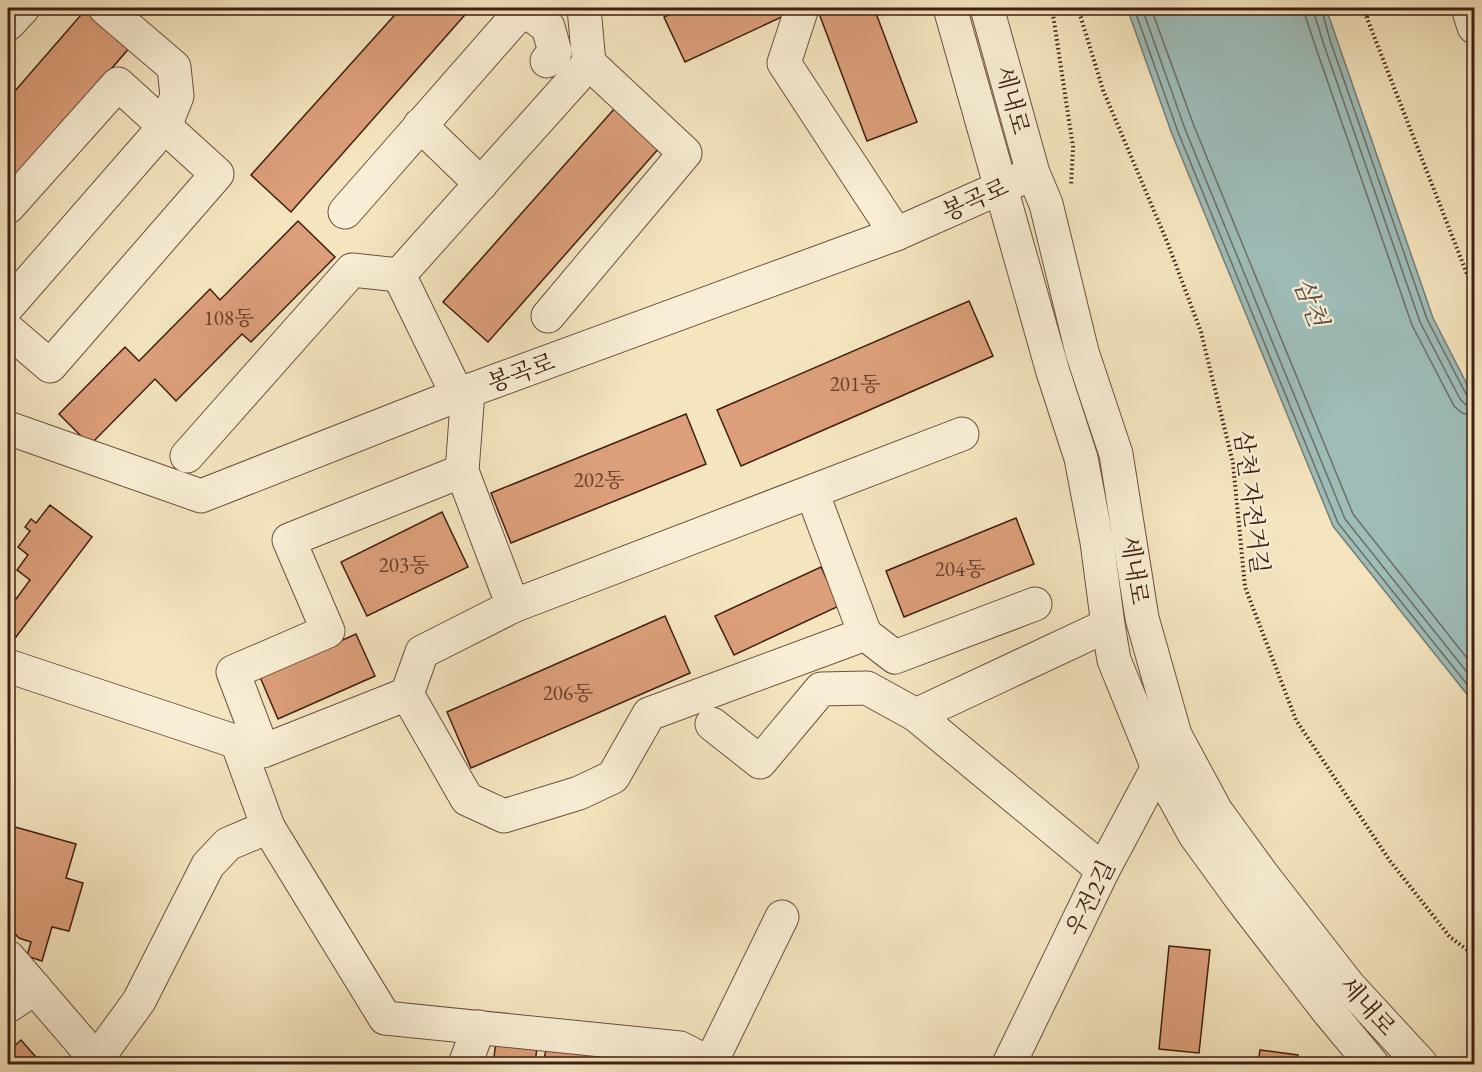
<svg xmlns="http://www.w3.org/2000/svg" width="1482" height="1072" viewBox="0 0 1482 1072" font-family="'EB Garamond','Noto Serif KR',serif">
  <style>
    .water { fill: #9ebdb9; stroke: #787d76; stroke-width: 1.5 }
    .lines { fill: none; stroke-linecap: round; stroke-linejoin: round }
    .shore { stroke: #6e6e66; stroke-width: 1.5 }
    .building { fill: #dc9f7a; stroke: #3f1e12; stroke-width: 1.5 }
    .minor-casing { stroke: #6c503d; stroke-width: 35 }
    .path { stroke: #3f1e12; stroke-width: 4; stroke-dasharray: 1.5 3; stroke-linecap: butt }
    .minor { stroke: #f8eed5; stroke-width: 33 }
    .labels { text-anchor: middle; dominant-baseline: central; stroke-width: 4.5; stroke-linejoin: round; paint-order: stroke }
    .number-label { font-size: 21px; fill: #663e2c }
    .street-label { font-size: 24px; fill: #3f1e12; stroke: #f8eed5 }
    .water-label { font-size: 26px; font-style: italic; fill: #5c4e44; stroke: #f8eed5 }
  </style>
  <rect width="100%" height="100%" fill="#f4e5bf"/>
  <filter id="stains"><feTurbulence type="fractalNoise" baseFrequency=".00333" numOctaves="4"/><feColorMatrix values="0 0 0 0 .2 0 0 0 0 .09 0 0 0 0 .02 0 0 0 .5 -.17"/></filter>
  <radialGradient id="worn" r=".72"><stop offset=".6" stop-color="#630" stop-opacity="0"/><stop offset="1" stop-color="#630" stop-opacity=".3"/></radialGradient>
  <path class="water" d="M1127,8H1326L1433,318L1474,398V703L1333,526L1172,134Z"/>
  <g class="lines">
    <g class="shore">
      <path d="M1134,8L1178,132L1338,523L1474,693"/>
      <path d="M1142,8L1185,129L1345,519L1474,681"/>
      <path d="M1151,8L1194,126L1353,514L1474,667"/>
      <path d="M1304,8L1305,15L1316,48L1412,325L1454,406L1462,413L1474,416"/>
      <path d="M1313,8L1314,13L1324,45L1420,322L1460,399L1466,405L1474,407"/>
      <path d="M1321,8L1331,43L1427,319L1467,396L1470,399H1474"/>
    </g>
  </g>
  <g class="building">
    <path d="M87,8L131,46L8,188V99Z"/>
    <path d="M401,8H471L291,212L251,175Z"/>
    <path d="M684,8H783L786,15L685,62L664,17Z"/>
    <path d="M817,8H874L917,122L867,141Z"/>
    <path d="M615,108L660,147L488,342L443,302Z"/>
    <path d="M298,221L335,257L251,342L242,334L176,401L155,379L90,445L59,414L125,347L139,361L210,289L220,300Z"/>
    <path d="M969,301L993,356L741,466L717,410Z"/>
    <path d="M686,414L706,464L511,543L491,493Z"/>
    <path d="M50,505L92,537L16,637L8,631V610L30,580L17,570L28,555L18,547L30,531L25,527L31,519L36,523Z"/>
    <path d="M442,512L468,567L367,616L341,562Z"/>
    <path d="M1016,518L1034,564L904,617L886,571Z"/>
    <path d="M821,567L839,606L734,655L715,616Z"/>
    <path d="M665,616L690,673L471,768L447,712Z"/>
    <path d="M356,634L375,676L278,719L260,677Z"/>
    <path d="M8,825L76,844L66,878L83,883L69,931L52,927L42,961L27,956L31,942L19,938L8,927Z"/>
    <path d="M1169,946L1210,950L1199,1053L1159,1049Z"/>
    <path d="M21,1040L42,1064H8V1052Z"/>
    <path d="M496,1042L537,1047L535,1064H493Z"/>
    <path d="M547,1045L595,1053L593,1064H543Z"/>
    <path d="M1260,1050L1298,1055L1297,1064H1258Z"/>
    <path d="M605,1053L664,1060V1064H604Z"/>
  </g>
  <g class="lines">
    <g class="minor-casing">
      <g id="minor">
        <path d="M802,8L784,63L896,234"/>
        <path d="M950,8L1053,372L1081,458L1097,542L1108,625L1114,660L1158,768L1195,835L1243,901L1328,1011L1372,1064"/>
        <path d="M987,8L1033,173L1046,204L1082,352L1116,454L1142,618L1175,735L1216,811L1264,877L1349,986L1421,1064"/>
        <path d="M1468,8L1474,27"/>
        <path d="M8,24L23,8"/>
        <path d="M420,125L481,184"/>
        <path d="M8,207L118,84L217,174L50,366L8,330"/>
        <path d="M345,212L523,9L548,27L555,52L547,61"/>
        <path d="M8,306L165,126L177,96L174,67L105,8"/>
        <path d="M548,316L685,153L589,63"/>
        <path d="M458,396L399,275L589,63L584,8"/>
        <path d="M8,428L201,496L468,391L896,234L1020,179"/>
        <path d="M187,456L352,270L399,275"/>
        <path d="M462,471L289,540L328,631L233,672L263,751L407,694L422,652L513,606L462,471L468,391"/>
        <path d="M812,492L865,634"/>
        <path d="M513,606L962,434"/>
        <path d="M8,666L237,742L268,827L385,1018L680,1048L711,1064"/>
        <path d="M407,694L467,799L504,816L579,793L613,777L649,714L865,634L895,657L1035,604"/>
        <path d="M916,715L1103,870"/>
        <path d="M712,724L760,762L821,689L867,688L916,715L1108,625"/>
        <path d="M8,957L100,1064"/>
        <path d="M8,1006L35,988"/>
        <path d="M96,1060L139,1001L208,865L228,844L268,827"/>
        <path d="M465,1064L479,1027"/>
        <path d="M710,1064L782,917"/>
        <path d="M1009,1064L1103,870L1166,752"/>
      </g>
    </g>
    <g class="path">
      <path d="M1052,8L1073,147L1071,186"/>
      <path d="M1078,8L1103,90L1168,244L1201,332L1233,463L1245,587L1296,720L1390,861L1450,937L1474,955"/>
      <path d="M1363,8L1474,292"/>
      <path d="M1367,17L1373,8"/>
    </g>
    <use href="#minor" class="minor"/>
  </g>
  <g class="labels">
    <g class="number-label">
      <text x="229" y="317">108동</text>
      <text x="855" y="383">201동</text>
      <text x="599" y="479">202동</text>
      <text x="404" y="564">203동</text>
      <text x="960" y="568">204동</text>
      <text x="568" y="692">206동</text>
    </g>
    <g class="street-label">
      <text transform="translate(1013 100) rotate(75)">세내로</text>
      <text transform="translate(975 199) rotate(-24)">봉곡로</text>
      <text transform="translate(521 372) rotate(-20)">봉곡로</text>
      <text transform="translate(1252 502) rotate(83)">삼천 자전거길</text>
      <text transform="translate(1135 570) rotate(81)">세내로</text>
      <text transform="translate(1090 898) rotate(-64)">우전2길</text>
      <text transform="translate(1368 1006) rotate(48)">세내로</text>
    </g>
    <g class="water-label">
      <text transform="translate(1311 302) rotate(69)">삼천</text>
    </g>
  </g>
  <rect width="1482" height="1072" fill="none" stroke="#f4e5bf" stroke-width="30"/>
  <rect x="9" y="9" width="1464" height="1054" fill="none" stroke="#3f1e12" stroke-width="3"/>
  <rect x="15" y="15" width="1452" height="1042" fill="none" stroke="#3f1e12" stroke-width="1.5"/>
  <rect width="100%" height="100%" filter="url(#stains)"/>
  <rect width="100%" height="100%" fill="url(#worn)"/>
</svg>
